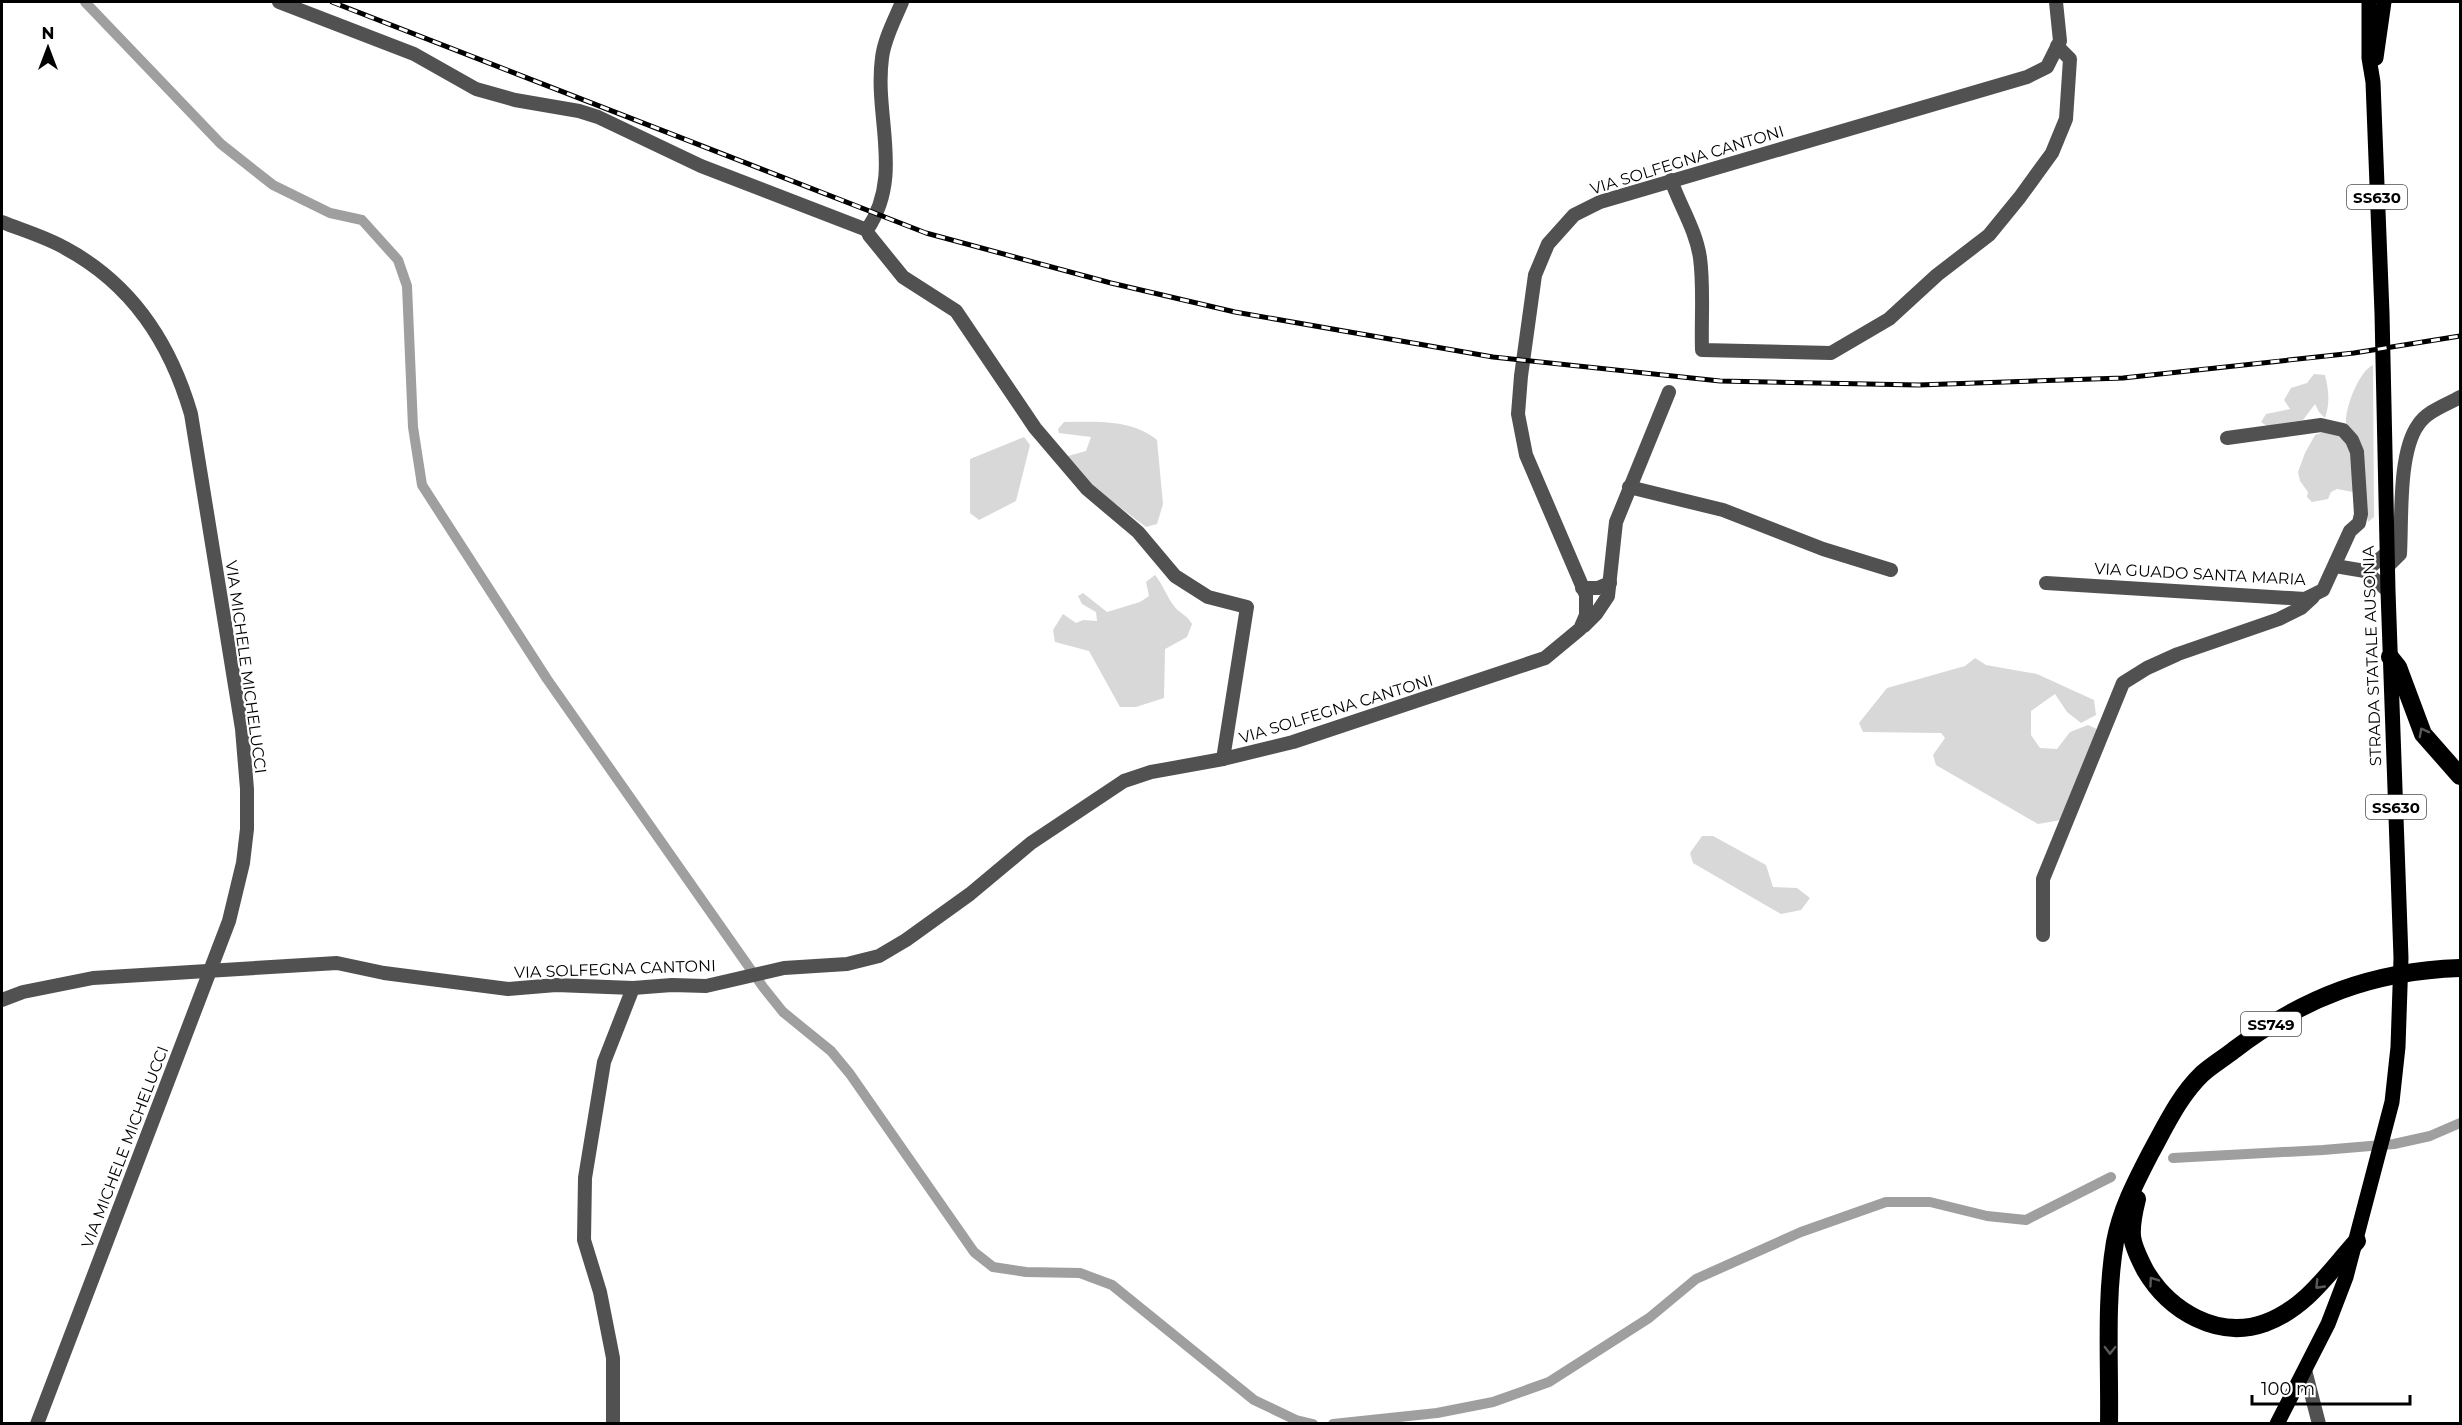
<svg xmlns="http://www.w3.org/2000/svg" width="2462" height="1425" viewBox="0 0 2462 1425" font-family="Montserrat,sans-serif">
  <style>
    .green { fill: #d8d8d8 }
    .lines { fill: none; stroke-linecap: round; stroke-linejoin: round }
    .canal { stroke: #9f9f9f; stroke-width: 10 }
    .minor { stroke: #515151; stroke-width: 14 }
    .major { stroke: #000; stroke-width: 15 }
    .highway { stroke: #000; stroke-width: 18 }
    .rail-casing { stroke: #000; stroke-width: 5 }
    .rail { stroke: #fff; stroke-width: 3; stroke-dasharray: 9; stroke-linecap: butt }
    .oneway { stroke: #595959 }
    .labels { text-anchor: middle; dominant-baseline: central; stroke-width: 4.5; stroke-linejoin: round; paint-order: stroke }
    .shield { fill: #fff; stroke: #4c4c4c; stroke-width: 1.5 }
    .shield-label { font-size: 15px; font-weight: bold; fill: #000 }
    .street-label { font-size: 16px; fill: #000; stroke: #fff }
  </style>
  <rect width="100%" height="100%" fill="#fff"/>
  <g class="green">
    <path d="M2373,365L2374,517L2368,522C2363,501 2365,479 2361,457C2359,445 2347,434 2346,423C2345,408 2359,371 2373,365Z"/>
    <path d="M2314,374L2325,375C2329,391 2330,403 2325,418L2319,412L2315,404L2303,420L2267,426L2261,422L2266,414L2290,409L2284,400L2291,388L2307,383Z"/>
    <path d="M1064,422C1096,422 1132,419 1157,440L1163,504L1157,524L1146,527L1079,476L1068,456L1086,451L1091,437L1059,433L1058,429Z"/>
    <path d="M2323,432H2339L2354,454L2353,492L2337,489L2331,492L2328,499L2312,502L2307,497L2308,492L2300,481L2298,472L2305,453L2315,435Z"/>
    <path d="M1024,437L1030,445L1016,501L979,520L970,513V459Z"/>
    <path d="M1155,575C1163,585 1167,597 1174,606C1180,614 1186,614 1192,624L1187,637L1165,649L1164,698L1136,707H1120L1089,651L1055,642L1053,630L1063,614L1076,623L1083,620L1097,621L1096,612L1082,604L1078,596L1083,593L1107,612L1140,602L1149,596L1146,582Z"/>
    <path d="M1975,658L1986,665L2037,674L2094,700L2096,715L2081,723L2067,712L2055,694L2031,711V735L2040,748L2057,749L2070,732L2088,725L2099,730L2061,820L2038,824L1936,765L1933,755L1945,738L1941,733L1863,732L1859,723L1887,688L1965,666Z"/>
    <path d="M1702,836H1713L1766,865L1773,887L1797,888L1810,898L1801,910L1781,914L1693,863L1690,853Z"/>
  </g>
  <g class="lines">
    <g class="canal">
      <path d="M85,2L221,144L273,185L330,213L362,220L398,260L407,286L413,427L422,485L547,679L763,987L783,1012L831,1051L850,1074L974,1252L993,1267L1026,1272L1080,1273L1112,1285L1254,1400L1296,1420L1313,1424"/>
      <path d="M2173,1158L2323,1150L2394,1144L2430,1136L2460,1123"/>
      <path d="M1333,1424L1437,1413L1493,1402L1549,1382L1649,1318L1696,1279L1801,1232L1886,1202H1930L1987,1216L2026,1220L2111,1177"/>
    </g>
    <g class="minor">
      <path d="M279,2L414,54L476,89L515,100L579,111L598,117L701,166L867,230"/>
      <path d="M902,2C895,19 884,39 882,58C874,117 904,175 867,230L869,235L903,277L956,311L1035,428L1087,489L1138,532L1175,576L1208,597L1247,607L1223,759"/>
      <path d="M1671,180C1680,206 1696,230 1700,258C1704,287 1701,320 1702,350L1831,353L1889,319L1937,275L1989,235L2020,197L2052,153L2066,119L2070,59L2057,46"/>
      <path d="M2,222C22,230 46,237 65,248C132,284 170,342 191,414L242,729L247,789V829L243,863L229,921L37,1424"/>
      <path d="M1629,487L1723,510L1823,549L1891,570"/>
      <path d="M2335,566L2365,571L2388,591"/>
      <path d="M2387,567L2400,554C2402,520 2398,453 2418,425C2427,411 2446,405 2460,397"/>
      <path d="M2365,571L2387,553"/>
      <path d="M2046,583L2305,599L2323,590L2350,531L2359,523L2361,514L2357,452L2352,440L2343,430L2321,425L2227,438"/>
      <path d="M1582,588H1598L1610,583"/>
      <path d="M1584,626L1596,614L1608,596L1616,522L1669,392"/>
      <path d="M2043,935V879L2123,683L2147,668L2178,654L2279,619L2301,608L2313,597"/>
      <path d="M2,1000L23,992L93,978L337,963L384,973L508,989L556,985L633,988L672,985L706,986L784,968L847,964L879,956L906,940L970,894L1031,843L1124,781L1151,772L1223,759L1293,742L1545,658L1580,629L1586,615V595L1526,455L1518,414L1521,376L1535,275L1548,244L1574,215L1600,202L2027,77L2047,67L2060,41L2056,2"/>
      <path d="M2305,1370L2319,1424"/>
      <path d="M613,1424V1358L600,1292L584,1240L585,1178L604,1062L633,988"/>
    </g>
    <g class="major">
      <path d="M2376,58L2384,2"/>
      <path d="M2277,1424L2328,1324L2346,1277L2392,1102L2398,1047L2401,958L2388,591L2382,313L2373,82L2369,58V2"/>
    </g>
    <g class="highway">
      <path d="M2390,657L2398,667L2423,734L2460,776"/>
      <path d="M2137,1199C2134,1211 2131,1224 2132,1236C2133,1247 2140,1260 2145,1270C2169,1311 2218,1340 2265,1323C2306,1308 2329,1272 2357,1241"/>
      <path d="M2109,1424C2110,1364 2105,1301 2115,1242C2121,1210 2135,1183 2150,1154C2165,1127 2179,1096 2202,1074C2212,1065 2224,1058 2234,1050C2304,997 2373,971 2460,968"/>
    </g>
    <g class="rail-casing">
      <path id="rail" d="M332,2L926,233L1111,283L1235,312L1493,357L1720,381L1918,385L2123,378L2354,353L2460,336"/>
    </g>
    <use href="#rail" class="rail"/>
  </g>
  <defs><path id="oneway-chevron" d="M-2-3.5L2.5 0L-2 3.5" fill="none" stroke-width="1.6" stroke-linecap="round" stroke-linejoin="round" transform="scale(1.5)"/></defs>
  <g class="oneway">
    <use href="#oneway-chevron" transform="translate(2423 732) rotate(-118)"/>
    <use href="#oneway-chevron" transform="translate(2153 1281) rotate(-125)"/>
    <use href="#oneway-chevron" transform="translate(2319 1285) rotate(134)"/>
    <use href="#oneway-chevron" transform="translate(2110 1350) rotate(91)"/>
  </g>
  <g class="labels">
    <g class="shield">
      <rect x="2347" y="185" width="60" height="24" rx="4.5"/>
      <rect x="2366" y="795" width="60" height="24" rx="4.5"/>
      <rect x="2241" y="1012" width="60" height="24" rx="4.5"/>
    </g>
    <g class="shield-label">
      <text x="2377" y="197">SS630</text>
      <text x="2396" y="807">SS630</text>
      <text x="2271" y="1024">SS749</text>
    </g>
    <g class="street-label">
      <text transform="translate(1687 160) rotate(-17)">VIA SOLFEGNA CANTONI</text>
      <text transform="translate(2200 574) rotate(3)">VIA GUADO SANTA MARIA</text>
      <text transform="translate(2372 656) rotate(-92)">STRADA STATALE AUSONIA</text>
      <text transform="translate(246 667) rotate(82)">VIA MICHELE MICHELUCCI</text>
      <text transform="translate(1336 709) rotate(-17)">VIA SOLFEGNA CANTONI</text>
      <text transform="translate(615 969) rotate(-2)">VIA SOLFEGNA CANTONI</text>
      <text transform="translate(125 1147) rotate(-69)">VIA MICHELE MICHELUCCI</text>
    </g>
  </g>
  <rect width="2462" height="1425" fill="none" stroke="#000000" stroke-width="6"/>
  <g transform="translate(48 48)" stroke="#ffffff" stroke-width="4.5" paint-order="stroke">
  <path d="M0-4.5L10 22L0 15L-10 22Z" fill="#000000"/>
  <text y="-9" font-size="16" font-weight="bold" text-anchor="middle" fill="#000000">N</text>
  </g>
  <path d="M2252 1395v9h158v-9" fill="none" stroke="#000000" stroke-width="3"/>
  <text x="2261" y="1395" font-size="18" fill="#000000" stroke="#ffffff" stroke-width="4.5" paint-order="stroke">100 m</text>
</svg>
